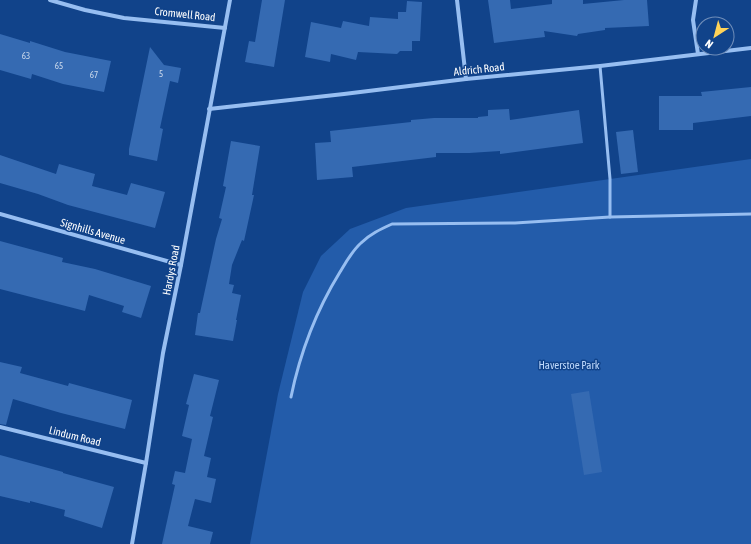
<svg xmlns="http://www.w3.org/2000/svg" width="751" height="544" viewBox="0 0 751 544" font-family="'Asap Condensed',sans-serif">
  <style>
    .green { fill: #235caa }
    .building { fill: #356ab2 }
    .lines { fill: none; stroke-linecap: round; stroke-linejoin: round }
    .lane { stroke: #97bef1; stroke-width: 3 }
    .street { stroke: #97bef1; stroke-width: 4 }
    .labels { text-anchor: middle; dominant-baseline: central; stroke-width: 3; stroke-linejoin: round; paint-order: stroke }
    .number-label { font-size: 9px; fill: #ccdaec }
    .street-label { font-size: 11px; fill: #fff; stroke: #11438a }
    .park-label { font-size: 11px; fill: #bed9fc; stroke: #11438a }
  </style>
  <rect width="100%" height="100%" fill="#11438a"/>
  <path class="green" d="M751,159V544H250L278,394L303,292L321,256L350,229L406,208Z"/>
  <g class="building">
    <path d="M262,0H285L274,67L245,62L249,41L255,42Z"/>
    <path d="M488,0H510L511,9L552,4V0H583V4L624,0H647L649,26L605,28V30L578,34L577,36L544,31L545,37L494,43Z"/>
    <path d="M407,1L422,2L420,41H412V51H400L397,54L358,52L356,60L331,54L330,62L305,57L311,22L341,28L343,21L369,26L370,17L398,19V12H406Z"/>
    <path d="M0,34L30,43V41L65,52L111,61L104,92L63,84L32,74L31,79L0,70Z"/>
    <path d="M150,47L164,65L181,68L178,83L170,81L160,128L163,129L157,161L129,155V149Z"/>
    <path d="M751,87V116L693,123V130H659V96H702L701,92Z"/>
    <path d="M509,109L510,120L579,110L583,143L500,154V151L469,153H436V157L352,167L353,177L317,180L315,143L331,142L330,131L411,122V120L434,118H478V117L488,116V110Z"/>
    <path d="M633,130L638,172L621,174L616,132Z"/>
    <path d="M231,141L260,146L252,195H254L244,241L242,240L232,265L229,284L234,285L232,293L241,295L236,320H237L233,341L195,335L198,313H200L216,239L222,219L219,218L226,187L223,186Z"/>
    <path d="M0,155L56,174L59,164L95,174L92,186L127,195L131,183L165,192L155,228L68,205L38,194L0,183Z"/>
    <path d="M0,241L63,258L62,262L95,269L151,286L141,318L122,312L124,306L89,295L85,311L0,289Z"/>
    <path d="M0,362L22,367L20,373L68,386L69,383L132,400L125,429L61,413L13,399L6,425L0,424Z"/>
    <path d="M194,374L219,380L210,416L213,417L204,456L211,458L207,477L216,479L211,503L195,499L188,526L213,532L210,544H162L175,485L172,484L175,471L185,473L192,439L182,436L189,405L186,404Z"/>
    <path d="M589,391L602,472L584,475L571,394Z"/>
    <path d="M0,455L63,472V473L114,487L102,528L64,516L65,510L30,501V503L0,496Z"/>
  </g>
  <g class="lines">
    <g class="lane">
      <path d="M600,66L610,179V217"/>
      <path d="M291,397C300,353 316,311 340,272C346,262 352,251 361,243C370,234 381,229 392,224L515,223L610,217L751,214"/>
    </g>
    <g class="street">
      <path d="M50,0L85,10L124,18L225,28"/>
      <path d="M457,0L466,79"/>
      <path d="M696,0L693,20L698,54"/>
      <path d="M209,109L344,94L466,79L600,66L751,48"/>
      <path d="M0,214L181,265"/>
      <path d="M0,427L146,463"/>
      <path d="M132,544L146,463L163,353L181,265L230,0"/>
    </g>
  </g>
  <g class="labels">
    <g class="number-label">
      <text x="26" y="56">63</text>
      <text x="59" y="66">65</text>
      <text x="161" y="74">5</text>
      <text x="94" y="75">67</text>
    </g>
    <g class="street-label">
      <text transform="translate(185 14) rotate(6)">Cromwell Road</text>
      <text transform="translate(479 69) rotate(-6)">Aldrich Road</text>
      <text transform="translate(93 231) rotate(16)">Signhills Avenue</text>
      <text transform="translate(171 270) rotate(-79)">Hardys Road</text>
      <text transform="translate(75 436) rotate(14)">Lindum Road</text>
    </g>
    <g class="park-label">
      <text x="569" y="365">Haverstoe Park</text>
    </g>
  </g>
  <g transform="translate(715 36) rotate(216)"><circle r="19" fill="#11438a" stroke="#708eb9"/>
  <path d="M0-3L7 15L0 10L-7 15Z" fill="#ffd358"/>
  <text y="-6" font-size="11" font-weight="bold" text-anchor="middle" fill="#ffffff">N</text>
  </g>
</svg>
